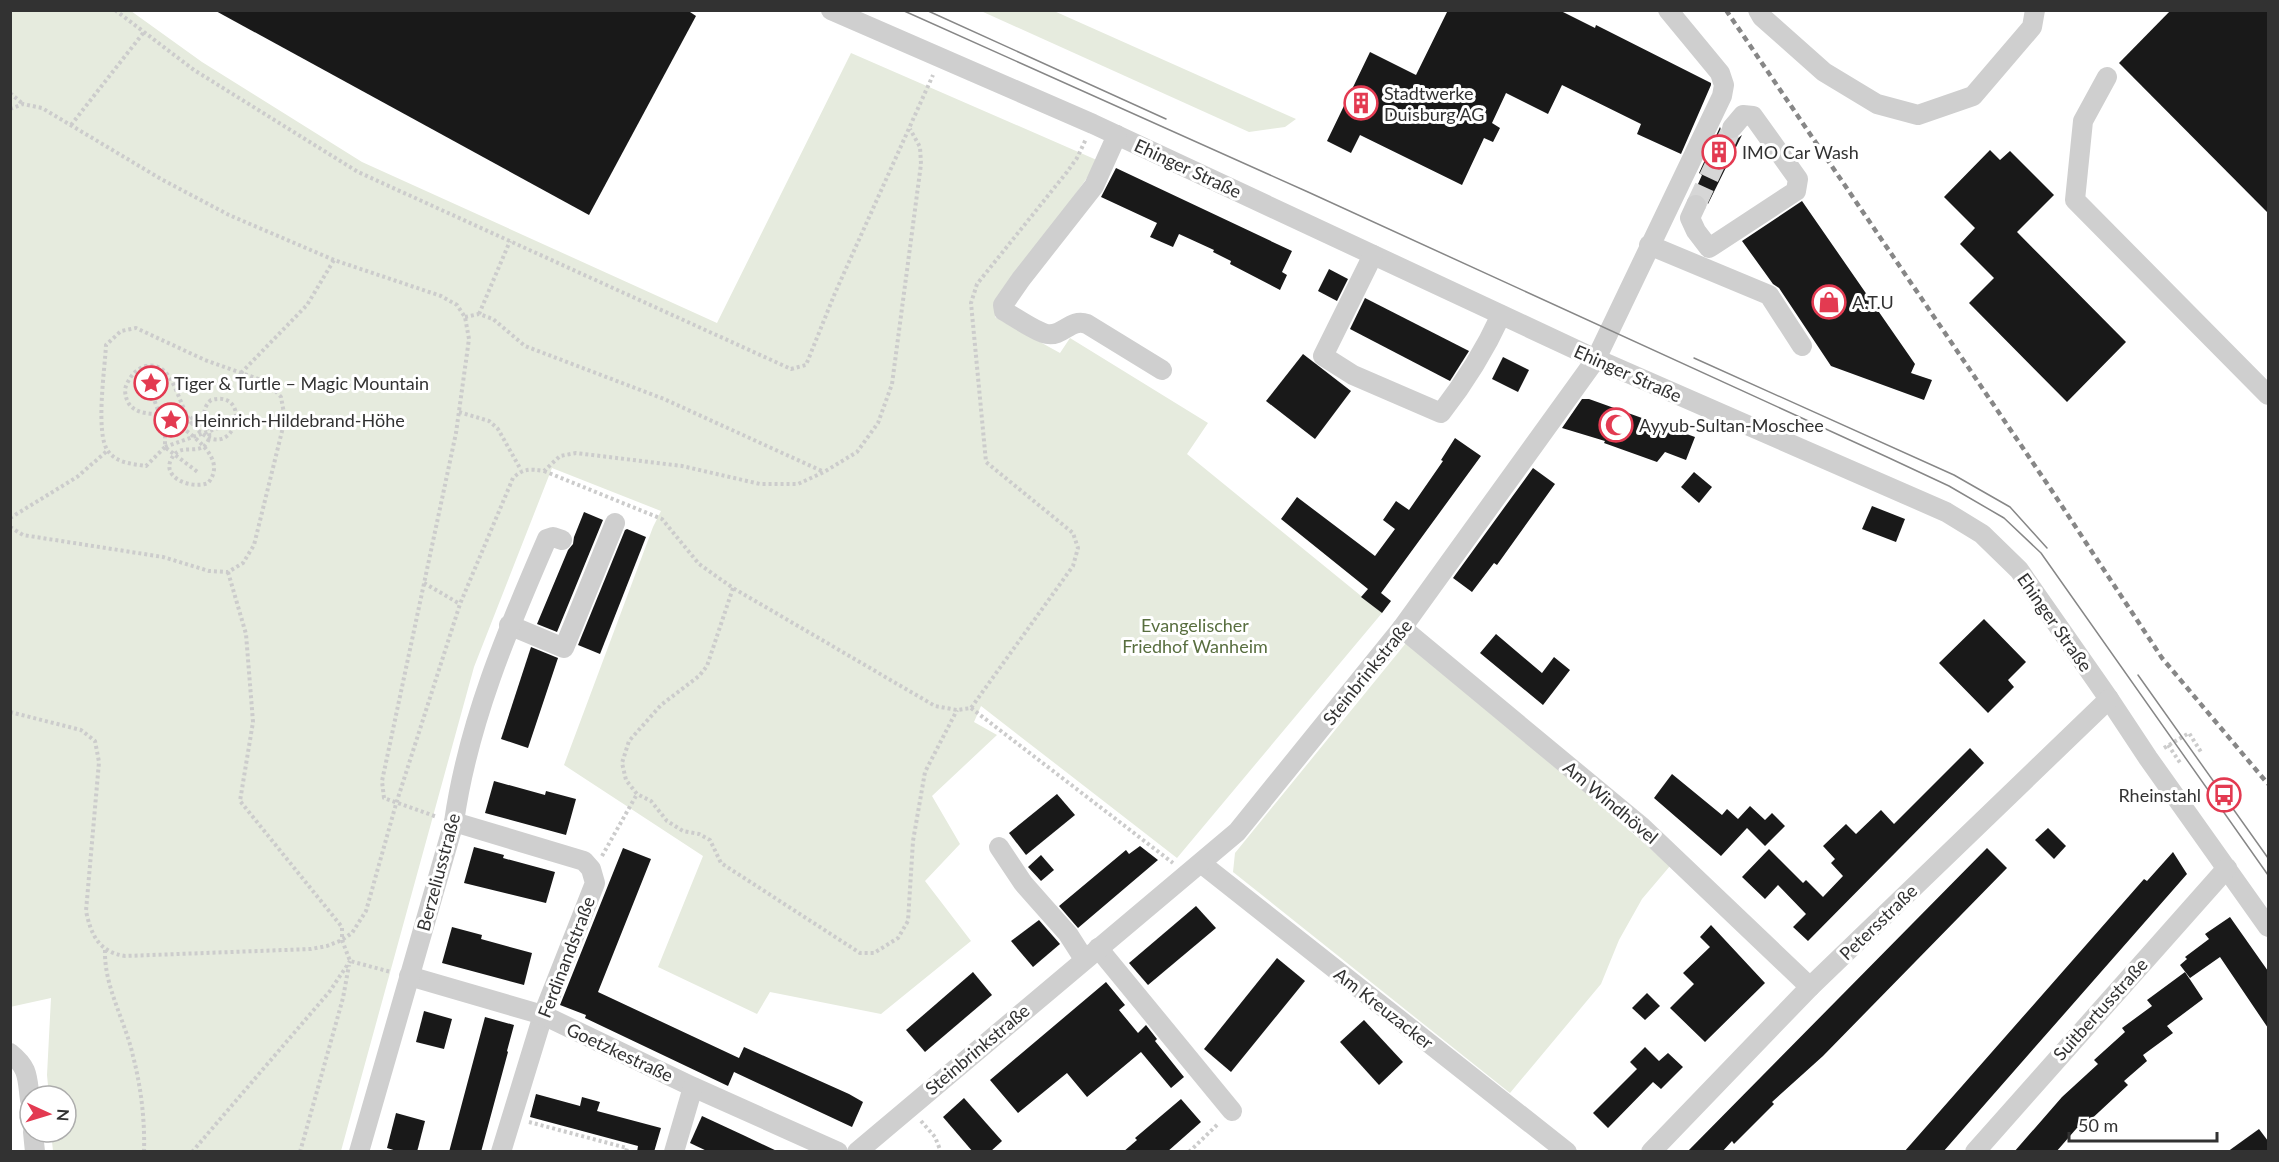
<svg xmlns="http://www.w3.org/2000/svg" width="2279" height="1162" viewBox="0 0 2279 1162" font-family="Lato,sans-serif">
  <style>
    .green { fill: #e6ebde }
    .building { fill: #191919 }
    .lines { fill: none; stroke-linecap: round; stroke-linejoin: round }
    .minor-tunnel { stroke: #d6d6d6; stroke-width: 20; stroke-dasharray: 20 10; stroke-linecap: butt }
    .path { stroke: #ccc; stroke-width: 4; stroke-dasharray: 3 3; stroke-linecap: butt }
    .minor { stroke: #cfcfcf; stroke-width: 20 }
    .tram { stroke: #878787; stroke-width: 1.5 }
    .rail { stroke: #878787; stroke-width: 4.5; stroke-dasharray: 6 4.5; stroke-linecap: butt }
    .path-bridge { stroke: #ccc; stroke-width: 4; stroke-dasharray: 3 3; stroke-linecap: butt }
    .labels { text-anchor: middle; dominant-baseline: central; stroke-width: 6; stroke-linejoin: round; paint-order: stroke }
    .poi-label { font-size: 18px; fill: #323232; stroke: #fff; text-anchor: start }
    .street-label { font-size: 18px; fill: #323232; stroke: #fff }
    .park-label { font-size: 18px; fill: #586e3f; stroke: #fff }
  </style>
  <rect width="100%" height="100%" fill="#fff"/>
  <g class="green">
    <path d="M10,11H131L202,62L362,162L717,323L851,53L1099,161L1003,296L995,317L1060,353L1070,338L1208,423L1187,454L1382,613L1177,858L981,706L974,722L997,735L932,796L960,844L925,881L971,941L881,1014L770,992L757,1014L658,967L703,856L564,765L653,527L661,511L552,468L474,667L341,1151H53L51,1132H66V1096H49L47,1075L51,998L10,1007Z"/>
    <path d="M981,11H1054L1296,119L1285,127L1249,132Z"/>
    <path d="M1406,643L1505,721L1670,866L1642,899L1619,940L1601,984L1510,1093L1233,872L1235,853Z"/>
  </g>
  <g class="building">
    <path d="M214,10H687L696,16L589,215Z"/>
    <path d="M1448,10H1559L1595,28L1596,25L1711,83V85L1681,154L1637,134L1641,124L1562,85L1548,114L1506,93L1492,123L1500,128L1493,142L1484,138L1462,185L1360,135L1351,153L1327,141L1370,52L1416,75Z"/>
    <path d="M2171,10H2268V213L2119,63Z"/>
    <path d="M1720,127L1724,137L1729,140L1737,139L1742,135L1708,204L1702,194L1694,193L1702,175L1699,173Z"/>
    <path d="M1990,150L2000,160L2010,151L2054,195L2017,232L2126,342L2067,402L1969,303L1994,278L1960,244L1975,228L1944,197Z"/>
    <path d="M1116,168L1292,251L1282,272L1287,275L1280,290L1230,264L1231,261L1213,252L1214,250L1179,234L1173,247L1150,237L1157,223L1101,197Z"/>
    <path d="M1802,201L1915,364L1911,373L1932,380L1924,400L1831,366L1779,288L1773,284L1742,241Z"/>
    <path d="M1329,269L1348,279L1337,301L1318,291Z"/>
    <path d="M1365,298L1469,351L1450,381L1350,329Z"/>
    <path d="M1303,354L1351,391L1315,439L1266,401Z"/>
    <path d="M1503,357L1529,370L1518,392L1492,379Z"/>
    <path d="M1582,399H1589L1695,437L1686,460L1665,452L1657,462L1604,443L1605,441L1562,428Z"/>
    <path d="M1455,438L1481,456L1381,593L1391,601L1382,613L1361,597L1368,589L1281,519L1297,497L1375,556L1395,529L1383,520L1396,501L1409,510L1443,461L1441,460Z"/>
    <path d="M1533,468L1555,484L1497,565L1494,563L1472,592L1453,578Z"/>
    <path d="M1694,472L1712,487L1699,503L1681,487Z"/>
    <path d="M1872,506L1905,519L1896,542L1862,529Z"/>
    <path d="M584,512L603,520L557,632L537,624L568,550L573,544L574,537Z"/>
    <path d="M627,529L646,537L600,654L578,645L625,530Z"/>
    <path d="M1984,619L2026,662L2008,680L2014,687L1988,713L1939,663Z"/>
    <path d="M1496,634L1542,673L1554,657L1570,670L1543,705L1480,653Z"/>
    <path d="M531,647L558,658L528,748L501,739Z"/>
    <path d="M1970,748L1984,763L1808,941L1793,927L1806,914L1778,885L1765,899L1742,877L1769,849L1803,883L1806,880L1823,897L1843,876L1831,863L1835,859L1823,846L1846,824L1856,834L1881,810L1894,824Z"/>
    <path d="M1672,774L1722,815L1727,809L1738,819L1750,806L1765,820L1772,813L1785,826L1765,846L1747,828L1721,856L1654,798Z"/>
    <path d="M494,781L545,795L546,791L576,799L566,835L485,813Z"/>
    <path d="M1057,794L1075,815L1026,855L1009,833Z"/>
    <path d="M2048,828L2066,846L2054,859L2035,840Z"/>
    <path d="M1140,846L1158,860L1078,928L1059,906L1126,850L1129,854Z"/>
    <path d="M474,847L504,855L503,858L555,872L546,903L464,883Z"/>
    <path d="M623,848L651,859L598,992L739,1058L744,1047L849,1094L863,1102L852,1127L734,1072L728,1086L585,1018L586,1015L560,1005Z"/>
    <path d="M1987,848L2007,868L1823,1056L1772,1102L1774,1104L1734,1144L1732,1141L1722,1152H1687Z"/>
    <path d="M2173,852L2187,874L1943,1152H1904L2144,879L2147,881Z"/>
    <path d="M1041,855L1054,870L1041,881L1028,867Z"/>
    <path d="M1196,906L1216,928L1148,985L1129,963Z"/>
    <path d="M2230,917L2268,971V1028L2220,957L2190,978L2180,965L2187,959L2185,957L2209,939L2205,934Z"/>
    <path d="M1039,920L1060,944L1033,967L1011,941Z"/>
    <path d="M1711,925L1765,983L1705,1042L1670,1008L1694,984L1683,973L1710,947L1700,937Z"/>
    <path d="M452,927L482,935L481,939L532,953L524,985L442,963Z"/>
    <path d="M1277,958L1305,981L1231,1072L1204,1049Z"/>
    <path d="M973,972L992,995L925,1052L906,1030Z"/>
    <path d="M2185,972L2203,999L2167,1026L2173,1033L2143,1055L2147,1061L2124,1081L2128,1085L2086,1124L2083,1121L2056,1152H2014L2062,1097L2098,1064L2094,1060L2125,1032L2122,1028L2152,1006L2147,1000Z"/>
    <path d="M1106,982L1125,1005L1119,1010L1138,1033L1146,1025L1157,1039L1155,1041L1184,1077L1171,1088L1141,1052L1087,1097L1067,1073L1018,1113L990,1080Z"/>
    <path d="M1647,993L1660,1006L1645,1020L1632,1008Z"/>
    <path d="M424,1011L452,1019L444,1049L416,1042Z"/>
    <path d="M485,1017L514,1025L507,1051L508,1052L481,1152H449Z"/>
    <path d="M1364,1020L1403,1062L1379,1085L1340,1042Z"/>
    <path d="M1645,1047L1659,1061L1668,1053L1683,1067L1661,1089L1653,1082L1608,1128L1593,1113L1637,1069L1630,1062Z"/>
    <path d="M536,1094L580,1106L582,1097L600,1102L597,1111L661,1128L654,1152H637L638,1146L530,1117Z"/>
    <path d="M964,1098L1002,1141L990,1152H973L943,1117Z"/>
    <path d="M1181,1099L1201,1122L1167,1152H1123L1137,1140L1135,1138Z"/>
    <path d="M396,1113L425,1121L417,1152H400L387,1148Z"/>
    <path d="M702,1116L743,1135L779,1152H709L690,1143Z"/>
    <path d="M2259,1129L2268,1141V1152H2227Z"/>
  </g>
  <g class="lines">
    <path class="minor-tunnel" d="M1696,205L1732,128"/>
    <g class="path">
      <path d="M115,10L194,70L358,172L791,369L806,365L835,293L933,75"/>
      <path d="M10,93L23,104"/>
      <path d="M10,109L23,104L42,108L161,179L229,215L334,260L441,296L457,305L465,317L469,339L456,433L382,781L384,798L437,817"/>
      <path d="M71,125L144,32"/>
      <path d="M479,314L510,241"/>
      <path d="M465,317L479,314L493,319L525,346L664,399L824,472"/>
      <path d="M241,373L307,305L334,260"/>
      <path d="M459,412L489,421L498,429L521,470"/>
      <path d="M165,447L218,428L222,419"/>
      <path d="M166,448L199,473"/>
      <path d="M544,471L662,519L699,564L733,588L935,706L957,710L971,708L1073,566L1078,548L1073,533L986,462L971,303L977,284L1067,172L1077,158L1086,139"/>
      <path d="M10,518L77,477L107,451"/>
      <path d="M10,527L23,535L163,557L209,571L228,572L243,563L254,545L285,419L281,397L267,382L205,360L136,328L121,331L106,345C105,368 95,434 108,451C116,463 133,464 146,466L165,447V429L142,367"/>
      <path d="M228,572L246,634L253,722L240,801L342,927V940L350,961L391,972"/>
      <path d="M424,583L460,604"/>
      <path d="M733,588L707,666L699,676L661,705L629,741L622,763L626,780L637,794L651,801L667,821L683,831L699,834L710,840L721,863L860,953H874L898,938L908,921L913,841L925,772L957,710"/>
      <path d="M971,708L1173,863"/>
      <path d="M10,712L81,730L95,741L99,762L86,911C91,935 99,952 125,956L311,949L327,946L342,940L352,933L366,911L396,804L460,604L513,478C524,468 530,469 544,471L560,456L576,453L682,466L760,484H798L824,472L857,452L878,423L892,384L921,164L920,147L910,129"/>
      <path d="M2168,745L2181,764"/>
      <path d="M2164,748L2189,733L2201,752"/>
      <path d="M602,856L637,794"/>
      <path d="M105,950C104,987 125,1020 133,1056C141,1087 145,1120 144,1152"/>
      <path d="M921,1121L935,1137L941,1152"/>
      <path d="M529,1122L627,1148L626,1152"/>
      <path d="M192,1152L330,991L350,961"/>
      <path d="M300,1152L343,998L349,965"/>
      <path d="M1189,1152L1219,1123"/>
    </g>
    <g class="minor">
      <path d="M831,10L1093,124L1596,359L1946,512L1982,534L2019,570L2109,699L2148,758L2268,927"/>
      <path d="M1758,10L1762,17L1824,72L1877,104L1918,115L1973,96L2032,27L2035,10"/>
      <path d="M2107,77L2083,121L2075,200L2268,395"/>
      <path d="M1117,135L1094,186L1021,279L1003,305L1004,311C1015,317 1036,332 1047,334C1063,337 1070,318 1087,324L1162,370"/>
      <path d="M1696,205L1690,218L1696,231L1709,248L1796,191L1798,179L1753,116L1743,115L1732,128"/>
      <path d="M1649,245L1769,295L1802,346"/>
      <path d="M1373,255L1323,356L1353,375L1441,413C1465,382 1485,350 1501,315"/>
      <path d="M509,625L564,648L615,523"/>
      <path d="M1402,628L1642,827L1810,987"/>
      <path d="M454,822L584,861L591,869L595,883L543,1015L501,1152"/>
      <path d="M999,847L1023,883L1068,934L1084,959"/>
      <path d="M1202,864L1567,1152"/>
      <path d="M1098,948L1232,1111"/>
      <path d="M409,976L543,1015L693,1087L838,1152"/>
      <path d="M10,1053C29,1068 27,1077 30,1100"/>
      <path d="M33,1132L35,1152"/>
      <path d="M359,1152L454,822C468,723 507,631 547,539L553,537L562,540"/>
      <path d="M674,1152L693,1087"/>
      <path d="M857,1152L1237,832L1402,628L1596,359L1722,96L1724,85L1720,73L1668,10"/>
      <path d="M1651,1152L1810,987L2109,699"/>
      <path d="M1975,1152L2227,868"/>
    </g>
    <g class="tram">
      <path d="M902,10L1308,192L1887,457L1949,486L2004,518L2041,553L2268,875"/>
      <path d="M926,10L1166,119"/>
      <path d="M1694,358L1954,475L2010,507L2047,548"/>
      <path d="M2138,675L2268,858"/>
    </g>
    <path class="rail" d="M1726,10L2050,488L2162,658L2268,784"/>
    <path class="path-bridge" d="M172,420C190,434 229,458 208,483C190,490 157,476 174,455C183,444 199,455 207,443C216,428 194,416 211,400C256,388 234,471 194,426C178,409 175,360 146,366C135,369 128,379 125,389C126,432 184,401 200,425C190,425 182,418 171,418L172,420"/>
  </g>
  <defs>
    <g id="building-ring" transform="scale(1.725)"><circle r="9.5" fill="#fff" stroke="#e33a51" stroke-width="1.5"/><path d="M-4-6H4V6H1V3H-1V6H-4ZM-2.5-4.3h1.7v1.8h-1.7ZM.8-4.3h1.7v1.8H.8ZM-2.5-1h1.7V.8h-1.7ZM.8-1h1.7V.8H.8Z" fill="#e33a51"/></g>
    <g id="shop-ring" transform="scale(1.725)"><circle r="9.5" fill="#fff" stroke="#e33a51" stroke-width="1.5"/><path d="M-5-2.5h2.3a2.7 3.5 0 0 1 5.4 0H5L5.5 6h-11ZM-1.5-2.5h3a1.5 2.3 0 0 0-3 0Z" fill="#e33a51"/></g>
    <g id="sight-ring" transform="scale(1.725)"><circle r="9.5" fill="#fff" stroke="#e33a51" stroke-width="1.5"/><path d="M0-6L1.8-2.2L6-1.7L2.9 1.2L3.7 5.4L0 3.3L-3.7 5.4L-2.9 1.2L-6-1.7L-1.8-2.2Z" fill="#e33a51"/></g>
    <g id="mosque-ring" transform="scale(1.725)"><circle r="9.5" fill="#fff" stroke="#e33a51" stroke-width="1.5"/><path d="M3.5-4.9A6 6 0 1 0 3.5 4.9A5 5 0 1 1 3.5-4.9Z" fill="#e33a51"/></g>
    <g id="bus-ring" transform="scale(1.725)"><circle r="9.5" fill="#fff" stroke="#e33a51" stroke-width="1.5"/><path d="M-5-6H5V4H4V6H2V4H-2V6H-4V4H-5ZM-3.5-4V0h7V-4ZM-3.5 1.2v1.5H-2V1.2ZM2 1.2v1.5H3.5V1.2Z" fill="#e33a51"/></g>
  </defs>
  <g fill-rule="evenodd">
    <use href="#building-ring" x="1361" y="103"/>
    <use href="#building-ring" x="1719" y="152"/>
    <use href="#shop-ring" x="1829" y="302"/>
    <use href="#sight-ring" x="151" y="383"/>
    <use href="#sight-ring" x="171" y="420"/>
    <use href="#mosque-ring" x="1616" y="425"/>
    <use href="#bus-ring" x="2224" y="795"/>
  </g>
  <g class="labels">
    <g class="poi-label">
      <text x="1384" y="93">Stadtwerke<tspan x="1384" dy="21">Duisburg AG</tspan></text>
      <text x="1742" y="152">IMO Car Wash</text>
      <text x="1852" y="302">A.T.U</text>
      <text x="174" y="383">Tiger &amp; Turtle – Magic Mountain</text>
      <text x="194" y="420">Heinrich-Hildebrand-Höhe</text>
      <text x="1639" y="425">Ayyub-Sultan-Moschee</text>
      <text x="2201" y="795" text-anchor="end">Rheinstahl</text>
    </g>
    <g class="street-label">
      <text transform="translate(1188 168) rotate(25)">Ehinger Straße</text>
      <text transform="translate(1628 373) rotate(24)">Ehinger Straße</text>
      <text transform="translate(2055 622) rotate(55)">Ehinger Straße</text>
      <text transform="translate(1367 672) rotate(-51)">Steinbrinkstraße</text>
      <text transform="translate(1611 802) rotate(40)">Am Windhövel</text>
      <text transform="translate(438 872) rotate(-75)">Berzeliusstraße</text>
      <text transform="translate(1878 922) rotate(-44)">Petersstraße</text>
      <text transform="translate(566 957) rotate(-69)">Ferdinandstraße</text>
      <text transform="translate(1384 1008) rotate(38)">Am Kreuzacker</text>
      <text transform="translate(2100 1009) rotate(-48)">Suitbertusstraße</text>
      <text transform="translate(977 1049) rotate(-40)">Steinbrinkstraße</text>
      <text transform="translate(620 1052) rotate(25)">Goetzkestraße</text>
    </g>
    <g class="park-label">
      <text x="1195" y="625">Evangelischer<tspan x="1195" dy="21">Friedhof Wanheim</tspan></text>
    </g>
  </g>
  <rect width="2279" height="1162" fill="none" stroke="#323232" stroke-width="24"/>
  <g transform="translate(48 1114) rotate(94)"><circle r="28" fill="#ffffff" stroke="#adadad" stroke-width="1.5"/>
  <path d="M0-4.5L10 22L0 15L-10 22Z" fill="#e33a51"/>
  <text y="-9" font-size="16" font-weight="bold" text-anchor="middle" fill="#323232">N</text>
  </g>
  <path d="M2069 1132v9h148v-9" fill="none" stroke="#323232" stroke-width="3"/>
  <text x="2078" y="1132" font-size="18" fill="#323232" stroke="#ffffff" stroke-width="4.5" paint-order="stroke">50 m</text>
</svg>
